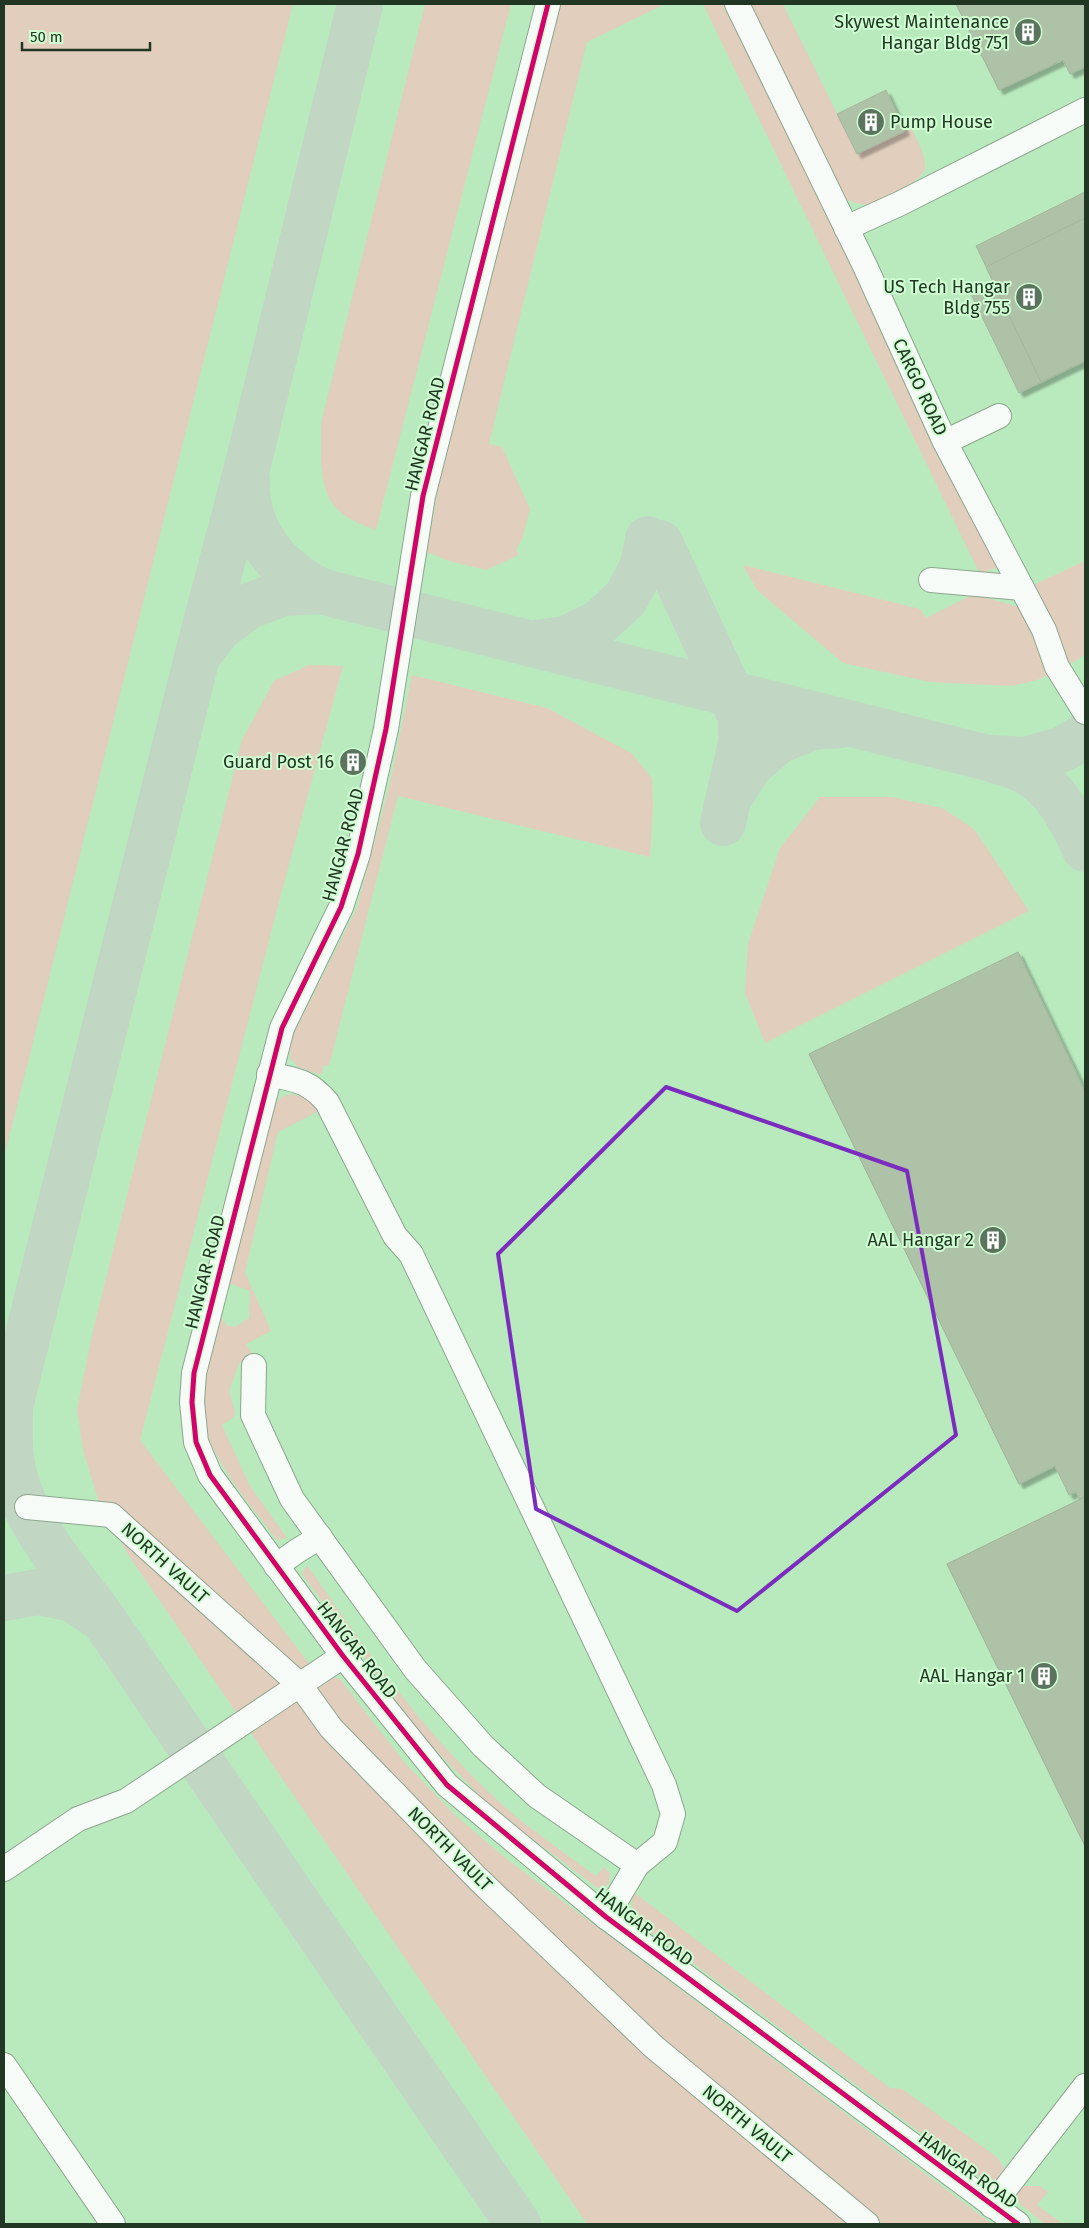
<svg xmlns="http://www.w3.org/2000/svg" width="1089" height="2228" viewBox="0 0 1089 2228" font-family="'Fira Sans',sans-serif">
  <style>
    .built { fill: #b9eabe }
    .green { fill: #e1cebd }
    .lines { fill: none; stroke-linecap: round; stroke-linejoin: round }
    .taxiway { stroke: #c2d6c4; stroke-width: 46 }
    .building { fill: #aec2a7; stroke: #a4b79e; filter: url(#shadow) }
    .minor-casing { stroke: #8da58f; stroke-width: 26 }
    .minor { stroke: #f7fbf7; stroke-width: 24 }
    .cycleway-casing { stroke: #d0fed3; stroke-width: 8 }
    .cycleway { stroke: #d6006c; stroke-width: 5 }
    .marked { fill: none; stroke: #7b2cbf; stroke-width: 4; stroke-linejoin: round }
    .labels { text-anchor: middle; dominant-baseline: central; stroke-width: 4; stroke-linejoin: round; paint-order: stroke }
    .poi-label { font-size: 18px; fill: #213723; stroke: #d0fed3; text-anchor: end }
    .street-label { font-size: 18px; fill: #213723; stroke: #d0fed3 }
  </style>
  <defs>
    <filter id="shadow"><feDropShadow dx="4.5" dy="4.5" stdDeviation="1" flood-color="#0004"/></filter>
  </defs>
  <rect width="100%" height="100%" fill="#c7e6ca"/>
  <rect class="built" x="4" y="4" width="1081" height="2220"/>
  <g class="green">
    <path d="M4,4H293L4,1158Z"/>
    <path d="M425,4H511L376,530C367,526 356,523 347,517C315,497 322,455 321,423Z"/>
    <path d="M558,4H665L587,42L489,444L502,447L530,509L522,539L516,549L519,555L486,570L449,561L427,552L441,472Z"/>
    <path d="M703,4H725L1001,566L980,574L976,566Z"/>
    <path d="M748,4H783L857,154L911,127C916,139 926,155 925,168C924,180 883,201 872,204C864,206 852,202 845,199Z"/>
    <path d="M1085,561V655L1070,664L1031,586Z"/>
    <path d="M743,565L920,609L926,618L974,594L1019,607L1054,673L1034,681L1011,686L930,682L843,663L757,590Z"/>
    <path d="M309,665L343,666L280,898L140,1440L310,1665L238,1715L131,1559L100,1506L83,1450L77,1409L94,1326L242,740L274,681Z"/>
    <path d="M412,675L547,708L631,753L652,778L653,806L650,857L398,796L329,1066L324,1065L321,1075L298,1067L290,1058L291,1039L357,908L390,783Z"/>
    <path d="M820,797H891L942,808L974,829L1029,911L765,1043L745,993L748,944L780,848Z"/>
    <path d="M291,1094L303,1097L313,1103L317,1112L278,1132L245,1272L271,1331L246,1344L253,1355L239,1363L229,1391L235,1412L234,1417L222,1425L250,1486L287,1538L277,1540C249,1502 197,1447 202,1397C204,1370 215,1342 221,1316L226,1325L235,1327L249,1318L250,1291L229,1283L272,1110L281,1097Z"/>
    <path d="M307,1565C367,1651 427,1738 506,1808C534,1832 566,1854 596,1876L604,1867L610,1873L609,1884L599,1889L494,1810L425,1739L302,1574Z"/>
    <path d="M332,1677L340,1679L405,1763L455,1815L504,1857L992,2224H883L656,2035L562,1942L424,1813L324,1706L315,1688Z"/>
    <path d="M296,1700L851,2224H587L251,1733Z"/>
    <path d="M635,1893L890,2088L902,2089L997,2157L1004,2168L1003,2178L995,2183L985,2181L642,1925C633,1914 629,1907 635,1893Z"/>
    <path d="M1026,2186H1040L1048,2192L1037,2205L1063,2224H1045L1020,2204L1017,2194L1020,2189Z"/>
  </g>
  <g class="lines">
    <g class="taxiway">
      <path d="M247,480C245,533 276,568 320,591L988,758C999,762 1011,764 1021,769C1054,784 1071,818 1085,849"/>
      <path d="M660,543L741,717V743L723,823"/>
      <path d="M533,643L566,639L599,623L626,598L643,566L648,539"/>
      <path d="M198,655L219,628L249,606L284,593L320,591"/>
      <path d="M991,758L1025,760L1063,749L1085,736"/>
      <path d="M733,792L749,766L778,741L813,727L841,725"/>
      <path d="M10,1405C10,1422 9,1441 11,1458C18,1518 69,1572 103,1619L518,2224"/>
      <path d="M4,1431L197,657L248,464L360,4"/>
      <path d="M4,1598L38,1592L73,1599L101,1618"/>
    </g>
  </g>
  <g class="building">
    <path d="M956,4H1085V48L999,90Z"/>
    <path d="M956,4H1085V67L1070,74L1063,60L999,90Z"/>
    <path d="M886,90L905,131L857,154L837,114Z"/>
    <path d="M1085,192V361L1019,393L970,292L993,281L976,246Z"/>
    <path d="M1085,218V361L1041,382L986,267Z"/>
    <path d="M351,754L358,756L354,769L348,768Z"/>
    <path d="M1018,952L1085,1091V1419L1025,1448L1038,1474L1019,1484L809,1054L828,1045L841,1073L1012,989L999,962Z"/>
    <path d="M1018,952L1085,1091V1497L1079,1499L1076,1492L1069,1495L1055,1466L1019,1484L809,1054Z"/>
    <path d="M1085,1497V1846L947,1564Z"/>
    <path d="M1085,1497V1846L947,1564Z"/>
  </g>
  <g class="lines">
    <g class="minor-casing">
      <g id="minor">
        <path d="M548,4L423,496L386,729L358,854L341,907L282,1028L194,1373L192,1402L196,1442L210,1475L343,1656L447,1785L606,1917L1018,2224"/>
        <path d="M737,4L865,266L945,442L1044,630L1057,667L1085,712"/>
        <path d="M846,228L899,204L1085,110"/>
        <path d="M945,442L999,416"/>
        <path d="M931,580L1022,588"/>
        <path d="M269,1074C295,1080 308,1080 327,1102L395,1236L411,1254L664,1785L673,1814L665,1842L637,1865L606,1917"/>
        <path d="M254,1366L253,1415L292,1499L415,1669L483,1746L537,1796L637,1865"/>
        <path d="M27,1507L111,1515L300,1685L331,1728L478,1879L654,2047L867,2224"/>
        <path d="M276,1566L297,1551L320,1537"/>
        <path d="M4,1869L78,1819L126,1801L343,1656"/>
        <path d="M4,2065L113,2224"/>
        <path d="M992,2206L1085,2086"/>
      </g>
    </g>
    <use href="#minor" class="minor"/>
    <g class="cycleway-casing">
      <path id="cycleway" d="M548,4L423,496L386,729L358,854L341,907L282,1028L194,1373L192,1402L196,1442L210,1475L343,1656L447,1785L606,1917L1018,2224"/>
    </g>
    <use href="#cycleway" class="cycleway"/>
  </g>
  <path class="marked" d="M666,1087L907,1171L956,1435L737,1611L536,1509L498,1254Z"/>
  <defs>
    <g id="building-disc" transform="scale(1.4375)"><circle r="9.5" fill="#5b745d" stroke="#d0fed3"/><path d="M-4-6H4V6H1V3H-1V6H-4ZM-2.5-4.3h1.7v1.8h-1.7ZM.8-4.3h1.7v1.8H.8ZM-2.5-1h1.7V.8h-1.7ZM.8-1h1.7V.8H.8Z" fill="#fff"/></g>
  </defs>
  <g fill-rule="evenodd">
    <use href="#building-disc" x="1028" y="32"/>
    <use href="#building-disc" x="871" y="122"/>
    <use href="#building-disc" x="1029" y="297"/>
    <use href="#building-disc" x="353" y="762"/>
    <use href="#building-disc" x="993" y="1240"/>
    <use href="#building-disc" x="1044" y="1676"/>
  </g>
  <g class="labels">
    <g class="poi-label">
      <text x="1009" y="22">Skywest Maintenance<tspan x="1009" dy="21">Hangar Bldg 751</tspan></text>
      <text x="890" y="122" text-anchor="start">Pump House</text>
      <text x="1010" y="287">US Tech Hangar<tspan x="1010" dy="21">Bldg 755</tspan></text>
      <text x="334" y="762">Guard Post 16</text>
      <text x="974" y="1240">AAL Hangar 2</text>
      <text x="1025" y="1676">AAL Hangar 1</text>
    </g>
    <g class="street-label">
      <text transform="translate(920 387) rotate(65)">CARGO ROAD</text>
      <text transform="translate(425 434) rotate(-76)">HANGAR ROAD</text>
      <text transform="translate(343 845) rotate(-75)">HANGAR ROAD</text>
      <text transform="translate(205 1272) rotate(-76)">HANGAR ROAD</text>
      <text transform="translate(165 1563) rotate(42)">NORTH VAULT</text>
      <text transform="translate(357 1650) rotate(52)">HANGAR ROAD</text>
      <text transform="translate(450 1849) rotate(45)">NORTH VAULT</text>
      <text transform="translate(644 1927) rotate(37)">HANGAR ROAD</text>
      <text transform="translate(747 2124) rotate(40)">NORTH VAULT</text>
      <text transform="translate(968 2170) rotate(36)">HANGAR ROAD</text>
    </g>
  </g>
  <rect width="1089" height="2228" fill="none" stroke="#213723" stroke-width="10"/>
  <path d="M22 42v8h128v-8" fill="none" stroke="#213723" stroke-width="2.5"/>
  <text x="30" y="42" font-size="15" fill="#213723" stroke="#d0fed3" stroke-width="4" paint-order="stroke">50 m</text>
</svg>
